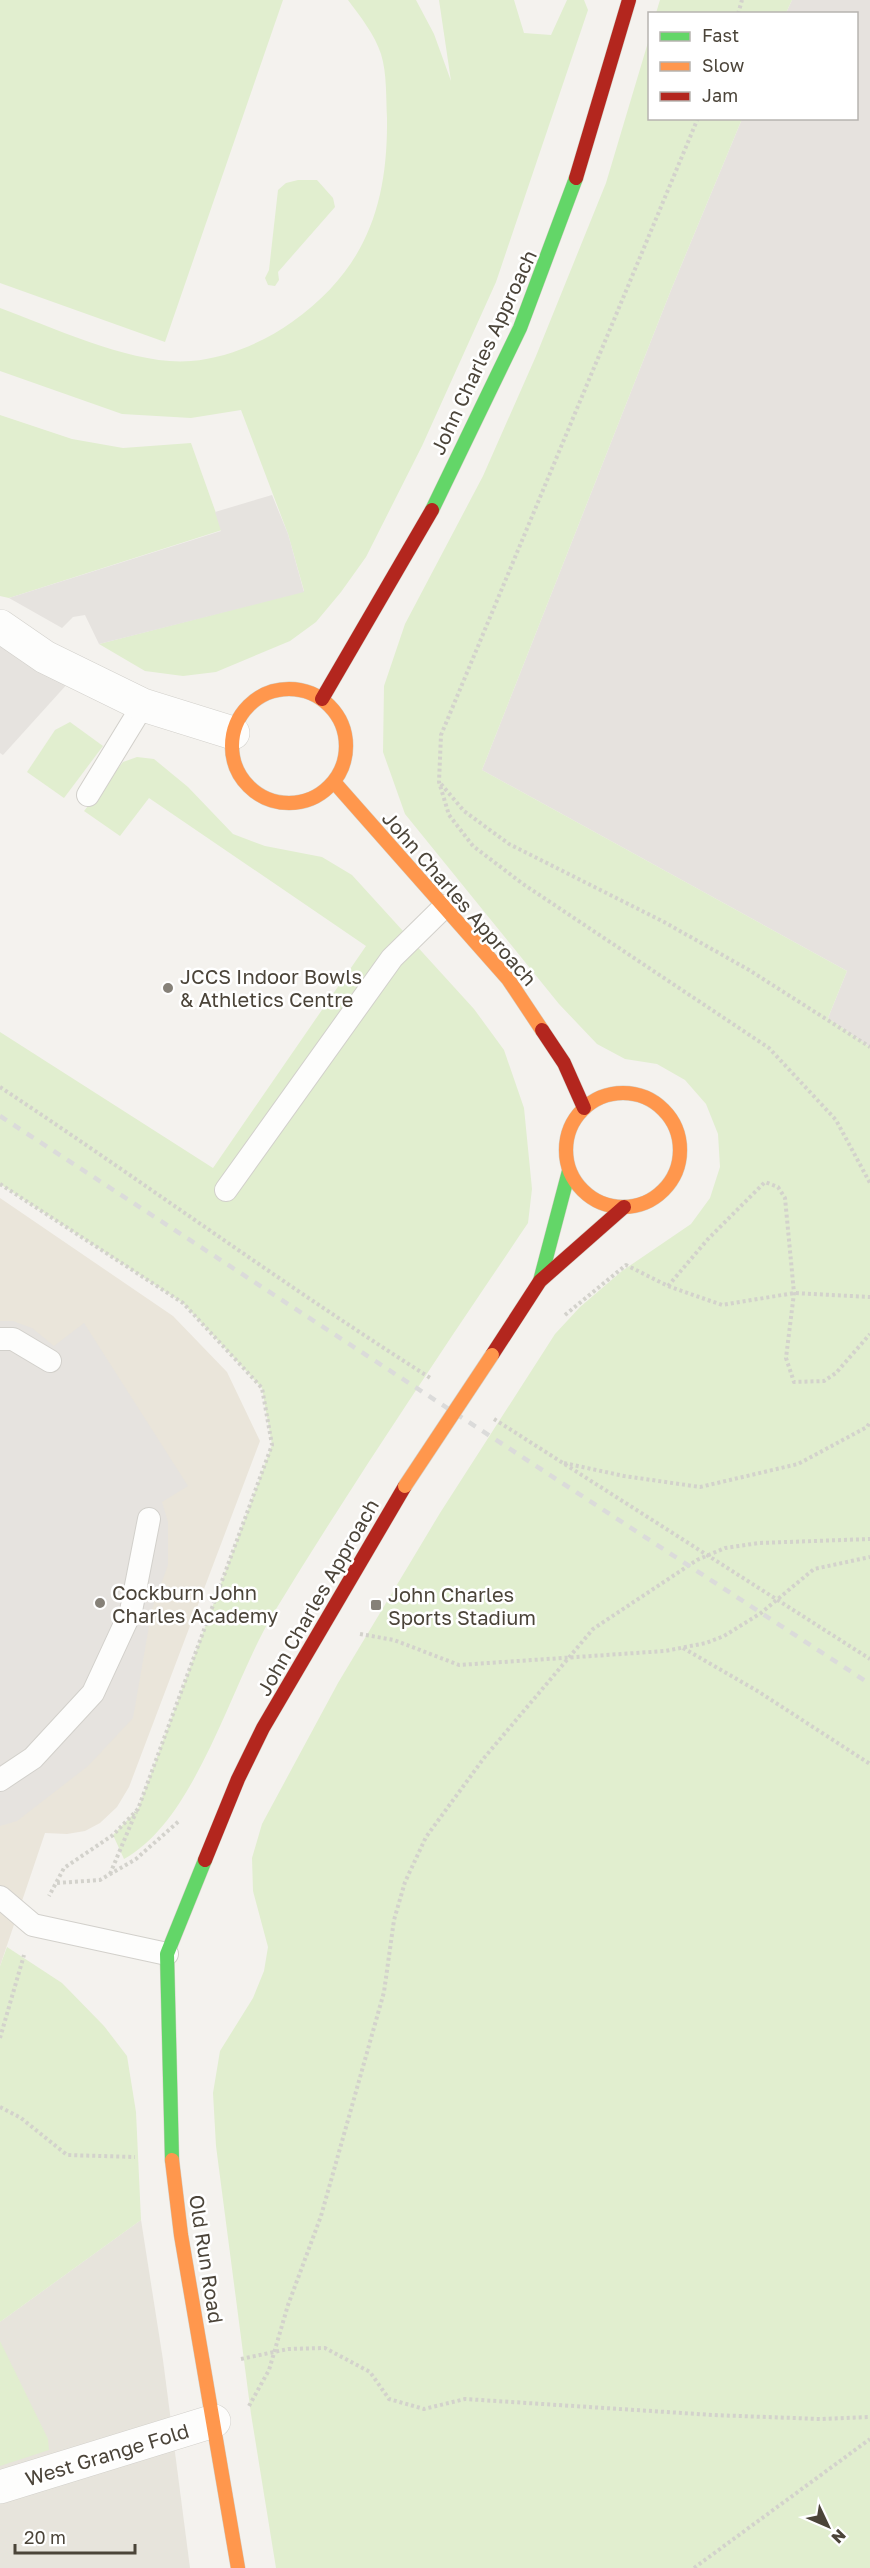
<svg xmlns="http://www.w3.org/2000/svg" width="870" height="2568" viewBox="0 0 870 2568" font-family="'Golos Text',sans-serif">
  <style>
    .residential { fill: #e7e4dc }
    .industrial { fill: #e6e2de }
    .education { fill: #eae5da }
    .green { fill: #e1eecf }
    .parking { fill: #e6e3df }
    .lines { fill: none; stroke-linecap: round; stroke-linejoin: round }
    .lane-casing { stroke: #d2d0cb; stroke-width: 24 }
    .street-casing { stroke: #d2d0cb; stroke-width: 34 }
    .fast-casing { stroke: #d3cfc5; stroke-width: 15 }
    .slow-casing { stroke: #d3cfc5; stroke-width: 15 }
    .jam-casing { stroke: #d3cfc5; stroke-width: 15 }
    .path { stroke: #d3d2cc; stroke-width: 4; stroke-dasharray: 3 3; stroke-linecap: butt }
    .lane { stroke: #fdfdfc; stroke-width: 22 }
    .street { stroke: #fdfdfc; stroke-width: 33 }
    .fast { stroke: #63d668; stroke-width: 14 }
    .slow { stroke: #ff974d; stroke-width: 14 }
    .jam { stroke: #b3261e; stroke-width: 14 }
    .rail { stroke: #dbdbda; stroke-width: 4.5; stroke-dasharray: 8 8; stroke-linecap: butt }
    .slow-bridge-casing { stroke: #d3cfc5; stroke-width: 15; stroke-linecap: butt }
    .slow-bridge { stroke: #ff974d; stroke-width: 14 }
    .poi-dot { fill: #868178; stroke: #fff; stroke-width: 2 }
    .labels { text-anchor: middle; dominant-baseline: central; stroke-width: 5; stroke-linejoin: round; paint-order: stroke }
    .street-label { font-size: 20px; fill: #4b4439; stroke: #fff }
    .poi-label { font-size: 20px; fill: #4b4439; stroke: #fff; text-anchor: start }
  </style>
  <rect width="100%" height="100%" fill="#f4f2ee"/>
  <path class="residential" d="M141,2220L163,2360L190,2568H0V2322Z"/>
  <path class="industrial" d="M792,0H870V1047L828,1018L847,971L482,770L671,290L742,119L856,118V14L786,13Z"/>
  <path class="education" d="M0,1198L173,1316L227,1372L260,1441L129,1787L117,1807L100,1823L85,1831L67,1834L45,1833L0,1966Z"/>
  <g class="green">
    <path d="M0,0H283L165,342L0,283Z"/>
    <path d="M348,0H416L434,34L451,81L439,0H514L524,33L551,35L567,0H584L588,10L496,282L422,446L366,557L341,592L316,622L290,641L216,672L183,676L145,671L99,644L304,591L288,534L241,410L191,418L122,414L0,371V308C55,328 134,366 191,361C227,358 264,342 292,322C365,270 388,206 387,118C386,99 387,73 381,54C375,35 360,16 348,0Z"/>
    <path d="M660,0H792L786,13H656Z"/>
    <path d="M649,39L650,118L742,119L671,290L482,770L847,971L828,1018L870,1047V2568H276L251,2414L216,2146L213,2093L220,2051L253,1998L264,1971L268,1947L253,1891L252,1858L262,1824L338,1683L440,1513L555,1334L580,1307L622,1271L691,1224L710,1198L720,1167L718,1134L706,1104L685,1080L657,1064L625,1059L597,1044L559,1004L405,814L383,752L384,686L405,624L483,476L536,356L606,183Z"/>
    <path d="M298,180H317L333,198L335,207L278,272L279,280L275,286L268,285L265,278L269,270L278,190L286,183Z"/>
    <path d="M0,415L72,439L123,448L191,443L222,530L9,598L0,596Z"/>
    <path d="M70,722L103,746L64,798L27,772L55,730Z"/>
    <path d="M137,757L154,759L188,787L233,834L265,846L322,857L352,875L474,1009L504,1050L524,1108L532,1189L528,1223C441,1352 354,1481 273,1614C231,1684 196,1820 124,1859L113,1835L138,1809L272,1445L262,1388L183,1303L0,1184V1032L213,1168L366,946L149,798L120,836L84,811L123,762Z"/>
    <path d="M7,1947L62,1983L104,2026L127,2056L136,2112L141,2220L0,2322V1966Z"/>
    <path d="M0,2341L48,2439L49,2450L0,2466Z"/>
  </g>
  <g class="parking">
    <path d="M272,495L288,534L304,592L99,644L85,615L73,617L62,628L9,598L221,531L215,512Z"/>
    <path d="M0,626L78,672L3,755L0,753Z"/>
    <path d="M0,1321H13L32,1328L54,1346L84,1323L188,1486L162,1502L168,1522V1565L152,1609L133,1718L88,1766L17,1821L0,1826Z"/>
  </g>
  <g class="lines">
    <g class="lane-casing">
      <g id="lane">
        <path d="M88,795L143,705"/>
        <path d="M226,1190L392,958L445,906"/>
        <path d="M0,1339H13L50,1361"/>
        <path d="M0,1780L33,1758L93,1693L131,1611L149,1519"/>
        <path d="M0,1897L33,1925L167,1954"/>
      </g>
    </g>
    <g class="street-casing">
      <g id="street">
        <path d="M0,626L45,657L143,705L233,733"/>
        <path d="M0,2487L214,2421"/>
      </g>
    </g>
    <g class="fast-casing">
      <g id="fast">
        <path d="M432,510L520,328L576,178"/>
        <path d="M540,1281L569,1171"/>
        <path d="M172,2160L167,1954L205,1860"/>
      </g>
    </g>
    <g class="slow-casing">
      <g id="slow">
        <circle cx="289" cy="746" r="57"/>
        <path d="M334,782L508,979L542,1030"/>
        <circle cx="623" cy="1150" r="57"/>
        <path d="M172,2160L181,2235L238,2568"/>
      </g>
    </g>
    <g class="jam-casing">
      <g id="jam">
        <path d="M576,178L629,0"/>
        <path d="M322,699L432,510"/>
        <path d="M542,1030L564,1063L584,1108"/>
        <path d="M492,1355L540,1281L624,1207"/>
        <path d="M205,1860L238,1779L263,1728L405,1486"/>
      </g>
    </g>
    <g class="path">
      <path d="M738,14L742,0"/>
      <path d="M698,118L441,735L439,782L449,815L473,846L523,884L769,1048L836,1120L870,1183"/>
      <path d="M441,784L464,811L509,844L664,922L749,970L870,1047"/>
      <path d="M0,1087C145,1183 285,1286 432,1379"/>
      <path d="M0,1184L183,1303L262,1388L272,1445L138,1809L113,1835L64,1868L49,1896"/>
      <path d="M668,1286L708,1239L765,1182L778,1187L785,1198L794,1293L786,1358L794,1382L824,1381L836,1373L870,1334"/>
      <path d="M565,1315L626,1265L668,1286L722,1305L794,1293L870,1297"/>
      <path d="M494,1419L870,1659"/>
      <path d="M564,1463L624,1476L700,1487L798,1464L867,1427L870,1422"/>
      <path d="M360,1634L394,1640L459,1665L665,1651L706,1643L724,1636L761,1613L814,1569L870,1557"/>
      <path d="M683,1648L759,1692L870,1764"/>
      <path d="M110,1874L136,1812"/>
      <path d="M57,1883L100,1880L136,1859L179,1821"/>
      <path d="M0,2038L24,1955"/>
      <path d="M0,2107L21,2118L67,2155L135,2157"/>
      <path d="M241,2359L288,2349L325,2348L370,2372L389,2399L424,2409L465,2399L713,2415L820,2419L870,2417"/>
      <path d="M249,2406L269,2370L288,2305L321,2216L384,1992L394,1920L405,1882L426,1837L484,1758L593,1629L697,1560L725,1548L759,1543L870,1539"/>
      <path d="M694,2568L870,2439"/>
    </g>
    <use href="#lane" class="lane"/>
    <use href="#street" class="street"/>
    <use href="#fast" class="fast"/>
    <use href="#slow" class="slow"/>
    <use href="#jam" class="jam"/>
    <path class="rail" d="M0,1116L870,1684"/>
    <g class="slow-bridge-casing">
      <path id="slow-bridge" d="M405,1486L492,1355"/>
    </g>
    <use href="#slow-bridge" class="slow-bridge"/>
  </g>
  <g class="poi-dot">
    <circle cx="168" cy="988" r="6"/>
    <circle cx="100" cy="1603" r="6"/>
    <rect x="370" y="1599" width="12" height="12" rx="3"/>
  </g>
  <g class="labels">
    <g class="street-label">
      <text transform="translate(483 352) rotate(-65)">John Charles Approach</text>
      <text transform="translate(460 898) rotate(49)">John Charles Approach</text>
      <text transform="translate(317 1597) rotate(-60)">John Charles Approach</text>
      <text transform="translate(207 2259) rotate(81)">Old Run Road</text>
      <text transform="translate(107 2454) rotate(-17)">West Grange Fold</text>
    </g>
    <g class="poi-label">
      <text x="180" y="976">JCCS Indoor Bowls<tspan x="180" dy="23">&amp; Athletics Centre</tspan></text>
      <text x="112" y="1592">Cockburn John<tspan x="112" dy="23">Charles Academy</tspan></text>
      <text x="388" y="1594">John Charles<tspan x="388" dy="23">Sports Stadium</tspan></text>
    </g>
  </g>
  <rect x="648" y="12" width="210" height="108" fill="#ffffff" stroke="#b7b4b0" stroke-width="1.5"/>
  <rect x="660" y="32" width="30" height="9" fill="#63d668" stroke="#b7b4b0" stroke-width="1.5"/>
  <text x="702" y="42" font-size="18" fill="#4b4439">Fast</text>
  <rect x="660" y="62" width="30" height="9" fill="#ff974d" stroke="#b7b4b0" stroke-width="1.5"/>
  <text x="702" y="72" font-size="18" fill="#4b4439">Slow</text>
  <rect x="660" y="92" width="30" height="9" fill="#b3261e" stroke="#b7b4b0" stroke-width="1.5"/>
  <text x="702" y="102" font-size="18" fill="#4b4439">Jam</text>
  <g transform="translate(828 2526) rotate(134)" stroke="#ffffff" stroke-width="4.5" paint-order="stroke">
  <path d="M0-4.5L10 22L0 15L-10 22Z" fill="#4b4439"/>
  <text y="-9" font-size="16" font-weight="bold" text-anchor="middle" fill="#4b4439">N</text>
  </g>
  <path d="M15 2544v9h120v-9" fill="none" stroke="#4b4439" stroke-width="3"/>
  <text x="24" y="2544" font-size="18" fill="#4b4439" stroke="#ffffff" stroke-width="4.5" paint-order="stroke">20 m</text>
</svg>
